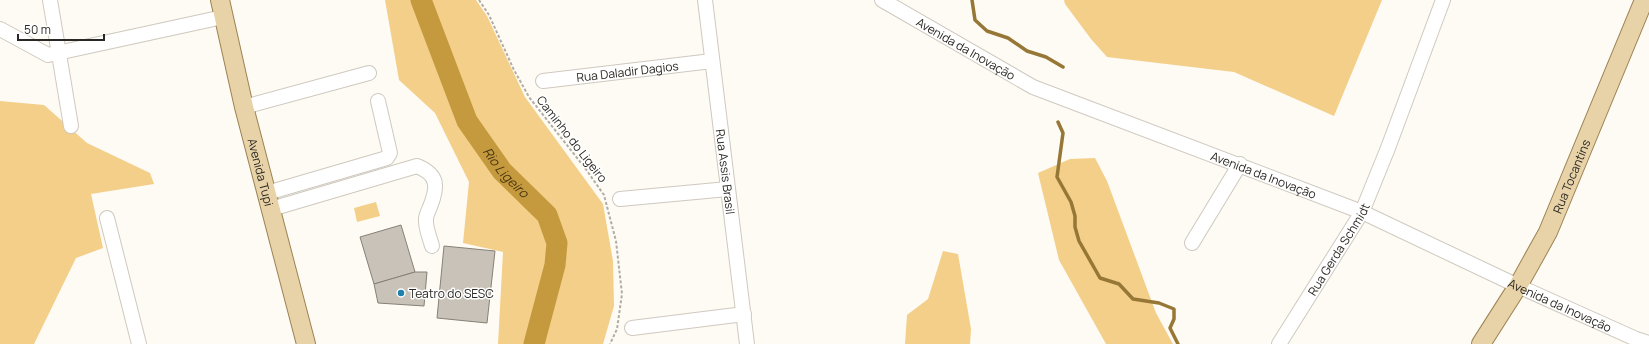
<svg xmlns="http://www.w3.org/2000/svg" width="1649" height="344" viewBox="0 0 1649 344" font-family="Manrope,sans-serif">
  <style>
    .green { fill: #f3cf8a }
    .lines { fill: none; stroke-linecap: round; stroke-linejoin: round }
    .stream { stroke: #967736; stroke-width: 3.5 }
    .river { stroke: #c5993e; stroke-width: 21 }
    .building { fill: #c8c2b8; stroke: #868177 }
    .minor-casing { stroke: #cfc9bf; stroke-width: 16 }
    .major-casing { stroke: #9c8353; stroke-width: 20 }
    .path { stroke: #b0ada7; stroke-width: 2; stroke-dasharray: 3 2; stroke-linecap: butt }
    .minor { stroke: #fff; stroke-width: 14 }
    .major { stroke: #e8d2a7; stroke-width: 18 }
    .poi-dot { fill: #1d81ac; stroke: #fff; stroke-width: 1.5 }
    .labels { text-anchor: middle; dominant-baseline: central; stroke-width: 3; stroke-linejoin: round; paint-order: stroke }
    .street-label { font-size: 12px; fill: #2a2824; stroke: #fff }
    .poi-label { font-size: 12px; fill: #2a2824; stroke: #fff; text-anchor: start }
    .water-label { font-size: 13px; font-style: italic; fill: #48360f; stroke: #fff }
  </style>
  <rect width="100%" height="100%" fill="#fefbf4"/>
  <g class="green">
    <path d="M385,0H476L487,16L525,97L603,204L613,261L614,306L603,344H498L503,252L463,243L469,182L435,113L399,80Z"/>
    <path d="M1064,0H1382L1334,116L1234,72L1107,57L1091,39L1065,4Z"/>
    <path d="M0,101L44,105L87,143L150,173L154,184L91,194L103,248L76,258L34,344H0Z"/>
    <path d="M1095,158L1107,181L1156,313L1173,344H1106L1059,260L1038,173L1070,159Z"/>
    <path d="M376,202L380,216L357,222L354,208Z"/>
    <path d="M943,251L958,254L971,329L970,344H905L907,315L928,299Z"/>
  </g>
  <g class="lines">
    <g class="stream">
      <path d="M972,0L975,20L987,31L1008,38L1027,51L1046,57L1063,67"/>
      <path d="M1058,122L1063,133L1057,177L1071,202L1075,216V227L1079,241L1100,278L1119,284L1133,299L1159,303L1174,309V319L1170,328L1178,344"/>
    </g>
    <path class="river" id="s1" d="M421,0L467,121L502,171L547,215L557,243L555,265L534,344"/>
  </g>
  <g class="building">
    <path d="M401,225L415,272L374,284L360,237Z"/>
    <path d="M444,246L495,251L487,323L437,318Z"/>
    <path d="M415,272H427L424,306L378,303L374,284Z"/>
  </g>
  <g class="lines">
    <g class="minor-casing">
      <g id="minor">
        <path d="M50,0L71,126"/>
        <path id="s2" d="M705,0L747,344"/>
        <path id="s3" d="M882,0L1033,87L1362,212L1518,286L1636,339L1649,343"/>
        <path d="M0,29L48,55L223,17"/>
        <path id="s4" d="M543,81L712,61"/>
        <path d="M244,107L369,73"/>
        <path d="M267,193L387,158L390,153L378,101"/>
        <path d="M620,199L728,189"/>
        <path d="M271,209L417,166C439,175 438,187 430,207C429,210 426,215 426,219C425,227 430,238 432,246"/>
        <path d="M107,218L139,344"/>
        <path d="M1192,243L1240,164"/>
        <path d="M632,328L744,314"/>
        <path id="s5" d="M1279,344L1362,212L1388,148L1443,0"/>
      </g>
    </g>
    <g class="major-casing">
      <g id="major">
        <path id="s6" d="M220,0L244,107L306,344"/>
        <path id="s7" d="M1481,344L1518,286L1548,232L1644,0"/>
      </g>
    </g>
    <path class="path" d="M479,0L489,15L514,70L529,97L585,168L604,195L616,241L622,294L617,329L610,344"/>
    <use href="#minor" class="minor"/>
    <use href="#major" class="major"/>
  </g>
  <circle class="poi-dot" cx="401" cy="293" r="4"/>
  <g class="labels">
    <g class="street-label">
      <text stroke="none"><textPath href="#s3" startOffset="97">Avenida da Inovação</textPath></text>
      <text stroke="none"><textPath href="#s4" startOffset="85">Rua Daladir Dagios</textPath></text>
      <text transform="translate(572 139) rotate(52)">Caminho do Ligeiro</text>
      <text stroke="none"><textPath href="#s6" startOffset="177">Avenida Tupi</textPath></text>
      <text stroke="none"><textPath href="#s2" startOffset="173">Rua Assis Brasil</textPath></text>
      <text stroke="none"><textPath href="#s3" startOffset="421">Avenida da Inovação</textPath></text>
      <text stroke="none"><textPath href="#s7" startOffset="191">Rua Tocantins</textPath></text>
      <text stroke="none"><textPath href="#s5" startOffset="112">Rua Gerda Schmidt</textPath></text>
      <text stroke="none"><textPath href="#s3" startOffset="745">Avenida da Inovação</textPath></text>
    </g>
    <g class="poi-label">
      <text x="409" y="293">Teatro do SESC</text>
    </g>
    <g class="water-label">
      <text stroke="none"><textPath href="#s1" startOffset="194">Rio Ligeiro</textPath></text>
    </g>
  </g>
  <path d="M18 34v6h86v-6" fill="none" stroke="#2a2824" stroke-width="2"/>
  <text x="24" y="34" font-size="12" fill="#2a2824" stroke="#ffffff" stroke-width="3" paint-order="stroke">50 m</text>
</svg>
